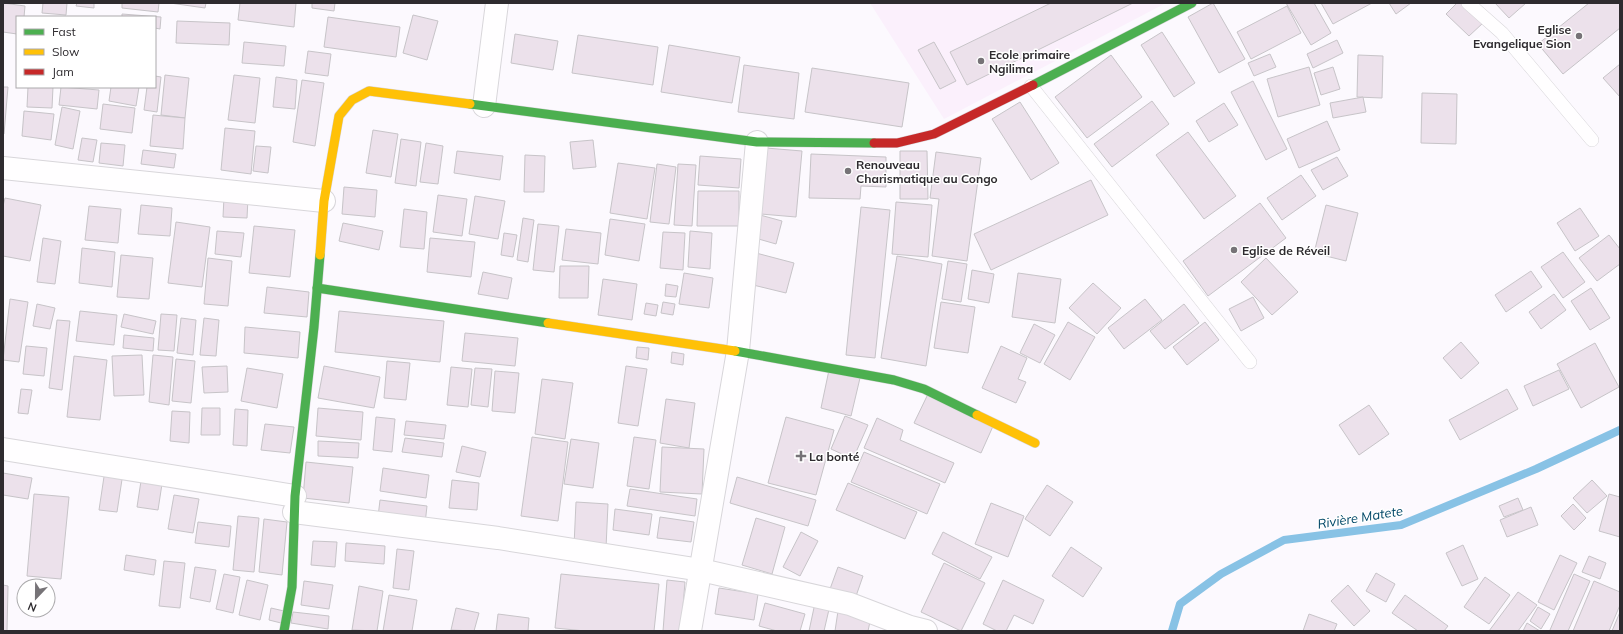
<svg xmlns="http://www.w3.org/2000/svg" width="1623" height="634" viewBox="0 0 1623 634" font-family="Mulish,sans-serif">
  <style>
    .education { fill: #fbf0fc }
    .lines { fill: none; stroke-linecap: round; stroke-linejoin: round }
    .stream { stroke: #88c2e5; stroke-width: 8 }
    .building { fill: #ece1eb; stroke: #c7c4c8 }
    .lane-casing { stroke: #d8d6da; stroke-width: 14 }
    .street-casing { stroke: #d8d6da; stroke-width: 24 }
    .fast-casing { stroke: #d8d6da; stroke-width: 10 }
    .slow-casing { stroke: #d8d6da; stroke-width: 10 }
    .jam-casing { stroke: #d8d6da; stroke-width: 10 }
    .lane { stroke: #fffeff; stroke-width: 13 }
    .street { stroke: #fffeff; stroke-width: 22 }
    .fast { stroke: #4caf50; stroke-width: 9 }
    .slow { stroke: #ffc107; stroke-width: 9 }
    .jam { stroke: #c62828; stroke-width: 9 }
    .poi-dot { fill: #767377; stroke: #fff; stroke-width: 1.5 }
    .labels { text-anchor: middle; dominant-baseline: central; stroke-width: 3; stroke-linejoin: round; paint-order: stroke }
    .poi-label { font-size: 12px; font-weight: bold; fill: #2e2b2f; stroke: #fff; text-anchor: start }
    .water-label { font-size: 13px; font-style: italic; fill: #004767; stroke: #fff }
  </style>
  <rect width="100%" height="100%" fill="#fcf9fe"/>
  <path class="education" d="M870,3H1166L944,119Z"/>
  <g class="lines">
    <path class="stream" d="M1172,631L1180,604L1221,574L1284,540L1401,525L1536,469L1620,430"/>
  </g>
  <g class="building">
    <path d="M3,3L25,6L24,17H17V34L3,32Z"/>
    <path d="M43,3H67L66,15L42,13Z"/>
    <path d="M77,3H94V8L76,6Z"/>
    <path d="M122,3H159L158,12L122,8Z"/>
    <path d="M170,3H206L205,8Z"/>
    <path d="M240,3H296L294,27L238,20Z"/>
    <path d="M312,3H335L334,11L312,8Z"/>
    <path d="M1051,3H1133L967,85L950,52Z"/>
    <path d="M1213,3L1245,59L1219,73L1188,17Z"/>
    <path d="M1286,3H1314L1331,33L1311,45Z"/>
    <path d="M1321,3H1372L1333,24Z"/>
    <path d="M1389,3H1411L1396,14Z"/>
    <path d="M1457,3H1464L1483,23L1469,36L1446,14Z"/>
    <path d="M1495,3H1526L1509,18Z"/>
    <path d="M1589,3H1620V28L1563,74L1538,44Z"/>
    <path d="M1287,6L1301,33L1251,59L1237,32Z"/>
    <path d="M122,14L161,17L160,29L155,28V17H122Z"/>
    <path d="M413,15L438,21L427,60L403,53Z"/>
    <path d="M328,17L400,27L396,57L324,47Z"/>
    <path d="M177,21L230,23L229,45L176,43Z"/>
    <path d="M1162,32L1195,83L1174,97L1141,45Z"/>
    <path d="M515,34L558,41L553,70L511,63Z"/>
    <path d="M578,35L658,47L653,85L572,73Z"/>
    <path d="M1337,40L1343,53L1313,68L1307,54Z"/>
    <path d="M244,42L286,46L284,66L242,63Z"/>
    <path d="M934,42L956,81L940,89L918,50Z"/>
    <path d="M669,45L740,57L732,103L661,92Z"/>
    <path d="M308,51L331,54L328,76L305,73Z"/>
    <path d="M1270,54L1276,67L1254,76L1248,63Z"/>
    <path d="M1111,55L1142,97L1087,138L1055,97Z"/>
    <path d="M1358,55L1383,56L1382,98L1357,97Z"/>
    <path d="M1620,64V97L1603,78Z"/>
    <path d="M744,65L799,73L794,119L738,112Z"/>
    <path d="M1309,67L1320,105L1278,117L1267,79Z"/>
    <path d="M1333,67L1340,89L1321,95L1314,73Z"/>
    <path d="M812,68L909,83L902,127L805,112Z"/>
    <path d="M165,75L189,78L185,118L161,115Z"/>
    <path d="M234,75L260,78L255,123L228,120Z"/>
    <path d="M155,76L161,77L157,112L144,110L147,87H155Z"/>
    <path d="M276,77L297,80L295,109L273,107Z"/>
    <path d="M302,80L324,83L315,146L293,142Z"/>
    <path d="M1253,81L1287,149L1266,160L1231,92Z"/>
    <path d="M3,87H8L4,134H3Z"/>
    <path d="M28,87H53L52,108L27,107Z"/>
    <path d="M61,87L99,90L97,109L59,105Z"/>
    <path d="M111,87H139L136,106L109,101Z"/>
    <path d="M1422,93L1457,94L1456,144L1421,143Z"/>
    <path d="M1363,97L1366,112L1333,118L1330,103Z"/>
    <path d="M1152,101L1169,124L1112,167L1094,144Z"/>
    <path d="M1020,102L1059,163L1031,180L992,119Z"/>
    <path d="M1224,103L1238,125L1209,142L1196,121Z"/>
    <path d="M103,104L135,108L132,133L100,129Z"/>
    <path d="M62,107L80,111L73,149L55,145Z"/>
    <path d="M24,111L54,114L51,140L22,136Z"/>
    <path d="M153,115L185,118L183,149L150,146Z"/>
    <path d="M1327,121L1340,150L1299,168L1287,139Z"/>
    <path d="M225,128L255,131L251,174L221,170Z"/>
    <path d="M373,130L398,134L391,177L366,173Z"/>
    <path d="M1188,132L1236,196L1204,219L1156,155Z"/>
    <path d="M82,138L97,140L93,162L78,160Z"/>
    <path d="M401,139L421,142L416,186L395,183Z"/>
    <path d="M593,140L596,167L573,169L570,142Z"/>
    <path d="M101,143L125,145L123,166L99,163Z"/>
    <path d="M426,143L443,146L438,184L420,182Z"/>
    <path d="M256,146L271,147L268,173L253,171Z"/>
    <path d="M766,148L802,151L796,217L761,214Z"/>
    <path d="M143,150L176,154L174,168L141,164Z"/>
    <path d="M457,151L503,156L500,180L454,173Z"/>
    <path d="M900,151H927L928,199H900Z"/>
    <path d="M936,152L981,158L967,261L932,256L939,199L930,198Z"/>
    <path d="M811,154L886,157V187L861,186L860,199L809,198Z"/>
    <path d="M525,155L545,156L544,192H524Z"/>
    <path d="M700,156L741,159L739,188L698,185Z"/>
    <path d="M1337,157L1348,176L1323,190L1311,170Z"/>
    <path d="M618,163L655,168L647,219L610,213Z"/>
    <path d="M657,164L676,167L669,224L650,222Z"/>
    <path d="M678,164L696,165L692,226L674,225Z"/>
    <path d="M1301,175L1316,196L1282,220L1267,198Z"/>
    <path d="M1091,180L1108,215L991,270L974,234Z"/>
    <path d="M344,187L377,190L375,217L342,214Z"/>
    <path d="M698,191H739V226H697Z"/>
    <path d="M438,195L467,199L462,236L433,232Z"/>
    <path d="M475,196L505,201L498,239L469,234Z"/>
    <path d="M224,197L248,198L247,218L223,217Z"/>
    <path d="M5,198L41,205L30,261L3,256V206Z"/>
    <path d="M896,202L932,205L928,257L892,254Z"/>
    <path d="M1260,203L1286,238L1208,296L1183,261Z"/>
    <path d="M141,205L172,208L170,236L138,234Z"/>
    <path d="M1326,205L1358,213L1346,261L1314,253Z"/>
    <path d="M89,206L121,209L118,243L85,240Z"/>
    <path d="M861,207L890,210L875,358L846,355Z"/>
    <path d="M1580,208L1599,236L1575,251L1557,223Z"/>
    <path d="M404,209L427,212L424,249L400,247Z"/>
    <path d="M760,215L782,221L776,244L755,238Z"/>
    <path d="M523,218L534,220L528,262L517,260Z"/>
    <path d="M610,219L645,224L639,261L605,255Z"/>
    <path d="M176,222L210,227L202,287L168,283Z"/>
    <path d="M343,223L383,231L379,250L339,241Z"/>
    <path d="M538,224L559,226L554,272L533,270Z"/>
    <path d="M254,226L295,230L290,277L249,273Z"/>
    <path d="M566,229L601,233L598,264L562,260Z"/>
    <path d="M217,231L244,233L241,257L215,254Z"/>
    <path d="M690,231L712,233L710,269L688,267Z"/>
    <path d="M663,232L685,233L683,270L660,268Z"/>
    <path d="M504,233L517,235L513,257L501,255Z"/>
    <path d="M1609,235L1620,249V264L1597,281L1579,258Z"/>
    <path d="M43,238L61,241L55,284L37,282Z"/>
    <path d="M430,238L475,242L471,277L427,272Z"/>
    <path d="M82,248L115,252L112,287L79,283Z"/>
    <path d="M1563,252L1585,282L1563,298L1541,267Z"/>
    <path d="M756,253L794,263L786,293L749,284Z"/>
    <path d="M121,255L153,258L149,299L117,297Z"/>
    <path d="M897,256L942,264L926,366L881,358Z"/>
    <path d="M208,258L232,261L228,306L204,304Z"/>
    <path d="M1266,258L1298,292L1272,315L1241,282Z"/>
    <path d="M948,261L967,264L961,302L942,299Z"/>
    <path d="M560,266H589L588,298H559Z"/>
    <path d="M972,270L994,274L989,303L968,299Z"/>
    <path d="M1531,271L1542,287L1506,312L1495,295Z"/>
    <path d="M483,272L512,278L508,299L478,294Z"/>
    <path d="M684,273L713,278L709,308L679,304Z"/>
    <path d="M1018,273L1061,279L1055,323L1012,317Z"/>
    <path d="M603,279L637,284L632,320L598,315Z"/>
    <path d="M1093,283L1121,308L1097,334L1069,308Z"/>
    <path d="M666,284L678,286L676,297L665,296Z"/>
    <path d="M267,287L309,292L307,317L264,313Z"/>
    <path d="M1591,288L1610,318L1590,330L1571,301Z"/>
    <path d="M1554,294L1566,310L1541,329L1529,312Z"/>
    <path d="M1253,297L1264,318L1241,331L1229,309Z"/>
    <path d="M10,299L28,302L19,362L3,360Z"/>
    <path d="M1145,299L1162,320L1124,349L1108,328Z"/>
    <path d="M663,302L675,304L673,315L661,313Z"/>
    <path d="M941,302L975,307L968,353L934,348Z"/>
    <path d="M646,303L658,305L656,316L644,314Z"/>
    <path d="M37,304L55,308L50,329L33,326Z"/>
    <path d="M1184,304L1199,323L1165,349L1150,331Z"/>
    <path d="M80,311L117,315L114,345L76,341Z"/>
    <path d="M339,311L444,321L440,362L335,352Z"/>
    <path d="M124,314L156,321L153,334L121,327Z"/>
    <path d="M161,314L177,315L174,351L158,350Z"/>
    <path d="M181,318L196,320L193,355L177,353Z"/>
    <path d="M204,318L219,320L216,356L200,355Z"/>
    <path d="M57,320L70,321L62,390L49,388Z"/>
    <path d="M1068,322L1095,337L1070,380L1044,364Z"/>
    <path d="M1205,322L1219,340L1187,365L1173,347Z"/>
    <path d="M1034,324L1055,335L1040,363L1020,353Z"/>
    <path d="M245,327L300,332L298,358L244,353Z"/>
    <path d="M465,333L518,338L515,366L462,361Z"/>
    <path d="M124,335L154,338L153,351L123,348Z"/>
    <path d="M1461,342L1479,363L1461,379L1443,358Z"/>
    <path d="M1595,343L1619,387L1581,408L1557,364Z"/>
    <path d="M26,346L47,348L44,376L23,374Z"/>
    <path d="M1001,346L1027,358L1018,379L1026,382L1016,403L982,388Z"/>
    <path d="M637,347L649,348L648,360L636,358Z"/>
    <path d="M672,352L684,354L683,365L671,363Z"/>
    <path d="M142,355L144,395L114,396L112,356Z"/>
    <path d="M153,355L173,357L169,405L149,402Z"/>
    <path d="M74,356L107,360L100,420L67,417Z"/>
    <path d="M176,359L195,361L191,403L172,401Z"/>
    <path d="M387,361L410,363L406,400L384,398Z"/>
    <path d="M227,366L228,392L204,393L202,367Z"/>
    <path d="M324,366L380,377L374,408L318,398Z"/>
    <path d="M626,366L647,369L638,426L618,423Z"/>
    <path d="M451,367L472,369L468,407L447,405Z"/>
    <path d="M247,368L283,374L277,408L241,401Z"/>
    <path d="M475,368L492,369L488,407L471,405Z"/>
    <path d="M829,370L860,378L851,416L821,408Z"/>
    <path d="M1559,370L1569,389L1533,406L1524,386Z"/>
    <path d="M495,371L519,373L515,413L492,411Z"/>
    <path d="M542,379L573,383L565,439L535,434Z"/>
    <path d="M21,389L32,390L28,414L18,413Z"/>
    <path d="M1507,389L1518,409L1460,440L1449,420Z"/>
    <path d="M928,394L994,424L981,453L914,423Z"/>
    <path d="M666,399L695,403L689,448L660,443Z"/>
    <path d="M1369,405L1389,434L1359,455L1339,425Z"/>
    <path d="M202,408H220V435H201Z"/>
    <path d="M318,408L363,412L361,440L316,436Z"/>
    <path d="M235,409L248,410L247,446L233,445Z"/>
    <path d="M172,411L190,412L189,443L170,441Z"/>
    <path d="M845,416L868,425L853,459L831,449Z"/>
    <path d="M376,417L395,419L392,452L373,450Z"/>
    <path d="M786,417L834,430L816,495L768,483Z"/>
    <path d="M877,418L903,430L900,440L954,463L945,483L864,448Z"/>
    <path d="M406,421L446,425L444,439L404,435Z"/>
    <path d="M265,424L294,427L290,453L261,450Z"/>
    <path d="M532,437L568,442L558,521L521,516Z"/>
    <path d="M634,437L656,440L649,489L627,486Z"/>
    <path d="M405,438L444,443L442,457L402,452Z"/>
    <path d="M571,439L599,443L593,488L564,484Z"/>
    <path d="M318,441L359,443L358,458L318,456Z"/>
    <path d="M462,446L486,452L480,477L456,472Z"/>
    <path d="M662,447L704,449L702,494L660,492Z"/>
    <path d="M864,452L940,484L927,514L851,482Z"/>
    <path d="M306,462L353,467L349,503L303,498Z"/>
    <path d="M383,468L429,475L426,498L380,491Z"/>
    <path d="M105,470L123,473L117,512L99,510Z"/>
    <path d="M3,473L32,478L28,499L3,495Z"/>
    <path d="M737,477L816,500L808,526L730,503Z"/>
    <path d="M452,480L479,483L477,510L449,508Z"/>
    <path d="M1592,480L1607,496L1587,513L1573,498Z"/>
    <path d="M141,481L162,484L158,510L137,507Z"/>
    <path d="M848,483L917,512L905,539L836,510Z"/>
    <path d="M1047,485L1073,502L1050,536L1025,519Z"/>
    <path d="M630,489L697,499L695,516L627,506Z"/>
    <path d="M34,494L69,497L61,579L27,576Z"/>
    <path d="M1609,494L1620,497V537L1599,531Z"/>
    <path d="M174,495L199,499L193,533L168,529Z"/>
    <path d="M1518,498L1523,510L1504,517L1499,506Z"/>
    <path d="M380,500L427,506L425,524L378,517Z"/>
    <path d="M576,502L608,504L606,548L574,546Z"/>
    <path d="M991,503L1024,516L1008,557L975,544Z"/>
    <path d="M1573,504L1586,518L1574,530L1561,516Z"/>
    <path d="M1531,507L1538,525L1507,537L1500,520Z"/>
    <path d="M615,509L652,514L649,535L613,530Z"/>
    <path d="M238,516L259,518L254,572L233,570Z"/>
    <path d="M660,517L694,522L691,542L657,538Z"/>
    <path d="M756,518L785,527L772,574L742,565Z"/>
    <path d="M264,519L287,522L282,575L259,572Z"/>
    <path d="M198,522L231,526L229,547L195,543Z"/>
    <path d="M801,532L818,541L800,576L783,567Z"/>
    <path d="M943,532L992,557L980,579L932,554Z"/>
    <path d="M313,541L337,542L335,567L311,565Z"/>
    <path d="M346,543L385,546L384,564L345,561Z"/>
    <path d="M1463,545L1478,579L1462,586L1446,553Z"/>
    <path d="M1071,547L1102,568L1083,597L1052,576Z"/>
    <path d="M397,549L414,551L409,590L393,588Z"/>
    <path d="M126,555L156,560L154,575L124,570Z"/>
    <path d="M1560,555L1577,563L1554,610L1538,602Z"/>
    <path d="M1589,556L1606,563L1600,579L1582,572Z"/>
    <path d="M164,561L185,563L180,608L159,606Z"/>
    <path d="M944,563L985,583L961,631L921,612Z"/>
    <path d="M195,567L216,570L210,602L190,598Z"/>
    <path d="M838,567L863,576L855,599L830,589Z"/>
    <path d="M1376,573L1395,584L1386,602L1366,591Z"/>
    <path d="M224,574L240,577L233,613L216,609Z"/>
    <path d="M561,574L659,584L654,631H585L555,628Z"/>
    <path d="M1574,574L1590,581L1568,631H1551L1550,630Z"/>
    <path d="M1485,577L1510,595L1489,624L1464,607Z"/>
    <path d="M247,580L268,585L260,620L239,615Z"/>
    <path d="M667,580L685,582L681,631H663Z"/>
    <path d="M1003,580L1044,600L1033,624L1014,615L1006,631H997L983,624Z"/>
    <path d="M304,581L333,585L329,609L301,605Z"/>
    <path d="M1594,581L1620,592V605L1609,631H1573Z"/>
    <path d="M3,585L8,586L7,631H3Z"/>
    <path d="M1348,585L1370,611L1354,626L1331,601Z"/>
    <path d="M359,586L383,591L377,631L352,630Z"/>
    <path d="M719,588L758,594L754,620L715,614Z"/>
    <path d="M1518,592L1537,605L1518,631H1489Z"/>
    <path d="M389,595L417,600L412,631H383Z"/>
    <path d="M1405,595L1448,626L1444,631H1418L1392,613Z"/>
    <path d="M765,603L805,614L800,631H777L759,626Z"/>
    <path d="M815,603L830,605L824,631H809Z"/>
    <path d="M1538,607L1550,614L1541,629L1530,621Z"/>
    <path d="M271,608L284,611L281,623L269,620Z"/>
    <path d="M456,608L479,613L474,631L451,630Z"/>
    <path d="M838,611L871,617L868,631H835Z"/>
    <path d="M293,612L329,616L328,629L291,623Z"/>
    <path d="M1620,612V631H1612Z"/>
    <path d="M498,614L529,618L528,631H496Z"/>
    <path d="M1309,614L1337,624L1334,631H1303Z"/>
    <path d="M1527,623L1540,631H1523Z"/>
  </g>
  <g class="lines">
    <g class="lane-casing">
      <g id="lane">
        <path d="M1468,3L1502,33L1592,140"/>
        <path d="M1031,86L1250,362"/>
      </g>
    </g>
    <g class="street-casing">
      <g id="street">
        <path d="M484,106L497,3"/>
        <path d="M3,168L324,201"/>
        <path d="M3,449L295,496"/>
        <path d="M294,512L498,538L701,570L850,604L910,627L926,631"/>
        <path d="M690,631L738,351L757,142"/>
      </g>
    </g>
    <g class="fast-casing">
      <g id="fast">
        <path d="M1033,85L1192,3"/>
        <path d="M470,104L757,142L874,143"/>
        <path d="M317,288L548,323"/>
        <path d="M735,351L894,380L924,389L977,415"/>
        <path d="M284,631L292,587L295,496L314,327L320,255"/>
      </g>
    </g>
    <g class="slow-casing">
      <g id="slow">
        <path d="M320,255L324,201L339,116L352,100L369,91L470,104"/>
        <path d="M548,323L735,351"/>
        <path d="M977,415L1035,443"/>
      </g>
    </g>
    <g class="jam-casing">
      <path id="jam" d="M874,143H897L934,134L1033,85"/>
    </g>
    <use href="#lane" class="lane"/>
    <use href="#street" class="street"/>
    <use href="#fast" class="fast"/>
    <use href="#slow" class="slow"/>
    <use href="#jam" class="jam"/>
  </g>
  <g class="poi-dot">
    <circle cx="1579" cy="36" r="4"/>
    <circle cx="981" cy="61" r="4"/>
    <circle cx="848" cy="171" r="4"/>
    <circle cx="1234" cy="250" r="4"/>
    <path d="M799 450h4v4h4v4h-4v4h-4v-4h-4v-4h4z"/>
  </g>
  <g class="labels">
    <g class="poi-label">
      <text x="1571" y="29" text-anchor="end">Eglise<tspan x="1571" dy="14">Evangelique Sion</tspan></text>
      <text x="989" y="54">Ecole primaire<tspan x="989" dy="14">Ngilima</tspan></text>
      <text x="856" y="164">Renouveau<tspan x="856" dy="14">Charismatique au Congo</tspan></text>
      <text x="1242" y="250">Eglise de Réveil</text>
      <text x="809" y="456">La bonté</text>
    </g>
    <g class="water-label">
      <text transform="translate(1360 517) rotate(-9)">Rivière Matete</text>
    </g>
  </g>
  <rect width="1623" height="634" fill="none" stroke="#2e2b2f" stroke-width="8"/>
  <rect x="16" y="16" width="140" height="72" fill="#ffffff" stroke="#abaaac"/>
  <rect x="24" y="29" width="20" height="6" fill="#4caf50" stroke="#abaaac"/>
  <text x="52" y="36" font-size="12" fill="#2e2b2f">Fast</text>
  <rect x="24" y="49" width="20" height="6" fill="#ffc107" stroke="#abaaac"/>
  <text x="52" y="56" font-size="12" fill="#2e2b2f">Slow</text>
  <rect x="24" y="69" width="20" height="6" fill="#c62828" stroke="#abaaac"/>
  <text x="52" y="76" font-size="12" fill="#2e2b2f">Jam</text>
  <g transform="translate(36 598) rotate(202)"><circle r="19" fill="#ffffff" stroke="#abaaac"/>
  <path d="M0-3L7 15L0 10L-7 15Z" fill="#767377"/>
  <text y="-6" font-size="11" font-weight="bold" text-anchor="middle" fill="#2e2b2f">N</text>
  </g>
</svg>
